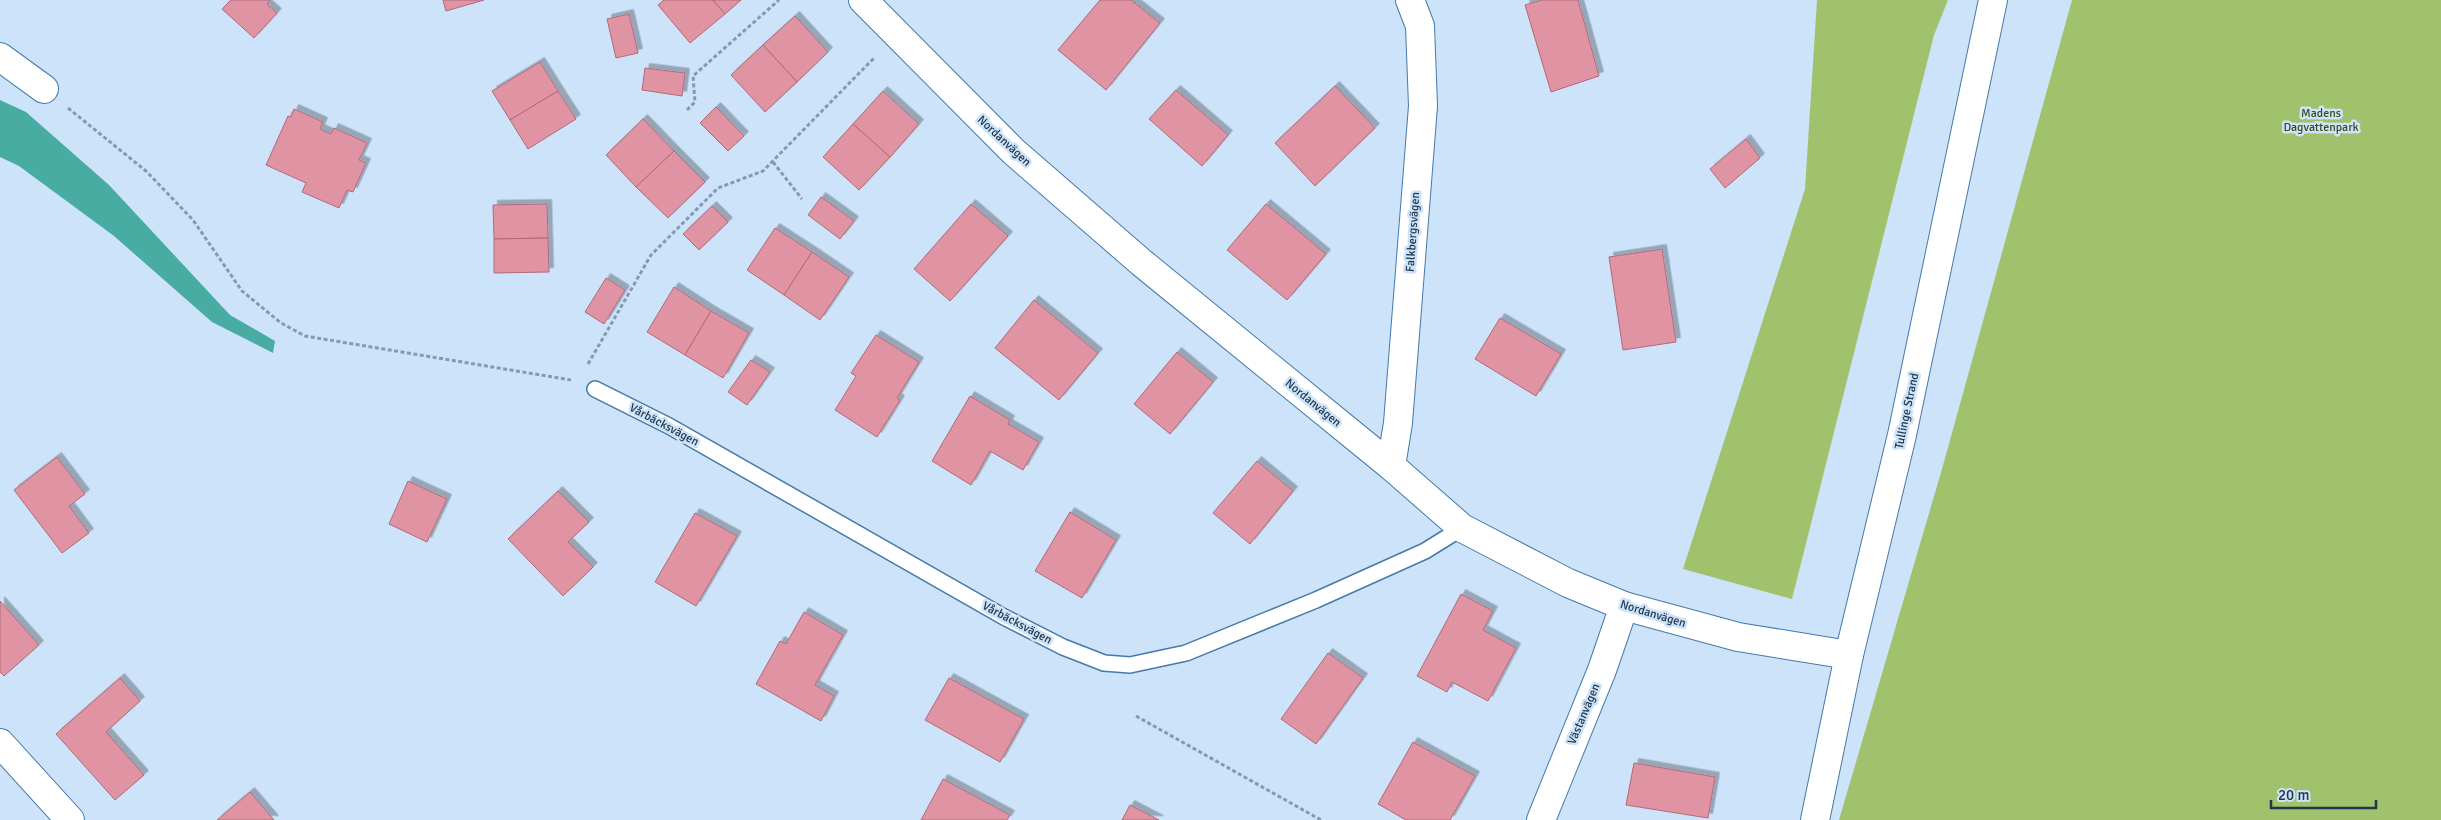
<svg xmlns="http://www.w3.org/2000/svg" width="2441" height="820" viewBox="0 0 2441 820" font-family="Signika,sans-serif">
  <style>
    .green { fill: #a0c26d }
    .water { fill: #48aca2 }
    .building { fill: #e093a2; stroke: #b26a79; filter: url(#shadow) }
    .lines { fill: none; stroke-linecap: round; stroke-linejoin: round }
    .service-casing { stroke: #457aaa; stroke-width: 18 }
    .minor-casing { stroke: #457aaa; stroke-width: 30 }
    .path { stroke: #849ab0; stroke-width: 3; stroke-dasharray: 4 2.5; stroke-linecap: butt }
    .service { stroke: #fff; stroke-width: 15 }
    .minor { stroke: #fff; stroke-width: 28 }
    .labels { text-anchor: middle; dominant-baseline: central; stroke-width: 5; stroke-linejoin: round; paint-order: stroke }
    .park-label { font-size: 12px; fill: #394a1b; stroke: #cde3f9 }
    .street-label { font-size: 12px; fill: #20374c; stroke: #cde3f9 }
  </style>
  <defs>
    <filter id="shadow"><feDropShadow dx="4.5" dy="-4.5" stdDeviation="0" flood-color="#0004"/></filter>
  </defs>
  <rect width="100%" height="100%" fill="#cde3f9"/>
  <g class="green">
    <path d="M1817,0H1948L1934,35L1792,599L1683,569L1805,189Z"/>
    <path d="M2072,0H2441V820H1839L1942,469Z"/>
  </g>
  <path class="water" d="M0,100L26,112L109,185L230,315L275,341L273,353L212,322L114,236L19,166L0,157Z"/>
  <g class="building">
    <path d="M231,0H270L267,4L277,13L254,38L222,9Z"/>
    <path d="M443,0H484L446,11Z"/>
    <path d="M664,0H713L725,14L690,43L658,5Z"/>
    <path d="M713,0H741L725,14Z"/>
    <path d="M1100,0H1131L1160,23L1106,90L1058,50Z"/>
    <path d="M1542,0H1578L1599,76L1551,92L1525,5Z"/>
    <path d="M629,14L638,53L616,58L607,19Z"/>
    <path d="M795,16L828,52L797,82L763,45Z"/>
    <path d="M763,45L797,82L765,112L731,75Z"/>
    <path d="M540,62L558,91L510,120L492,91Z"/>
    <path d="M645,68L685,73L682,96L642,90Z"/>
    <path d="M1335,86L1375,128L1315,186L1275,143Z"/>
    <path d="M1176,90L1228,135L1202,166L1149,119Z"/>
    <path d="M558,91L576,119L528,149L510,120Z"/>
    <path d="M883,91L919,124L890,157L853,124Z"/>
    <path d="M716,107L744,136L728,151L700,123Z"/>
    <path d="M294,109L323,122L320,129L331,134L334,128L367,143L359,160L366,163L353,192L347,190L339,208L302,192L306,183L266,165L288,116L291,117Z"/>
    <path d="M643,119L674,151L636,187L606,155Z"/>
    <path d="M853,124L890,157L859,190L823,157Z"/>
    <path d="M1746,139L1760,158L1725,188L1710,169Z"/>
    <path d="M674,151L705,182L668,218L636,187Z"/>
    <path d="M821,197L854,221L840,239L808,215Z"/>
    <path d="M547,204L548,238L494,239L493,205Z"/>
    <path d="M971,204L1008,236L950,301L914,269Z"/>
    <path d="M1266,204L1326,254L1287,300L1227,250Z"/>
    <path d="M712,206L728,222L699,250L683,234Z"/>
    <path d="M775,228L812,252L784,295L747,270Z"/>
    <path d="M548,238L549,272L494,273V239Z"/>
    <path d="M1662,249L1676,342L1623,350L1609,257Z"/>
    <path d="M812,252L849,277L820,320L784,295Z"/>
    <path d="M606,278L625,290L604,324L585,312Z"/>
    <path d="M674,287L711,311L685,355L647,332Z"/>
    <path d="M1034,300L1098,353L1059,400L995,348Z"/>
    <path d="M711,311L749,333L723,378L685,355Z"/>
    <path d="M1500,318L1561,354L1536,396L1475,359Z"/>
    <path d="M876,335L919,362L897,398L900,400L877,437L835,410L856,376L851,373Z"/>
    <path d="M1177,352L1213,382L1170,434L1134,404Z"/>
    <path d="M751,360L770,372L747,405L728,392Z"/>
    <path d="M970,396L1010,420L1008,424L1039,442L1023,470L990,451L971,485L932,461Z"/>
    <path d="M57,457L85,494L69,506L89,533L62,553L14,490Z"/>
    <path d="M1257,461L1293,491L1250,544L1213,513Z"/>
    <path d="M408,481L447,499L427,542L389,524Z"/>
    <path d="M558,491L589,522L568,542L593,567L563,596L508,539Z"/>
    <path d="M1070,512L1116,540L1082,598L1035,571Z"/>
    <path d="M695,513L737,536L696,606L655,582Z"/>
    <path d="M1461,594L1493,611L1483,630L1516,648L1488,701L1452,682L1447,692L1417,676Z"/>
    <path d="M0,601L39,645L4,676L0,672Z"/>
    <path d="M804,612L843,635L815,685L834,696L821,721L756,684L780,641L786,644Z"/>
    <path d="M1328,653L1363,678L1316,744L1281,719Z"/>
    <path d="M120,678L140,701L106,732L144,775L115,800L56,734Z"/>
    <path d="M949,678L1024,719L1000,762L925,720Z"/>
    <path d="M1413,742L1475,776L1450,820H1406L1378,804Z"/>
    <path d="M1634,763L1715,777L1708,818L1626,805Z"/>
    <path d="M943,779L1010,815L1007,820H921Z"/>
    <path d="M250,792L274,820H217Z"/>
    <path d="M1130,805L1159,820H1122Z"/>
  </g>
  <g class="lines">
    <g class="service-casing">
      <path id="service" d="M595,389L669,426L1004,617L1063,647L1104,663L1130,665L1186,653L1316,600L1425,551L1462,528"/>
    </g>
    <g class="minor-casing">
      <g id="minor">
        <path d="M863,0L1013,151L1142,263L1391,466L1462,528L1568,583L1624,606L1738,637L1849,655"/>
        <path d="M0,57L44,89"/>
        <path d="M1391,466L1398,423L1423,106L1420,26L1410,0"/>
        <path d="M0,743L70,820"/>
        <path d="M1541,820L1602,670L1624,606"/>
        <path d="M1815,820L1849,655L1902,435L1993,0"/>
      </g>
    </g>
    <g class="path">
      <path d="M68,108L146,171L193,220L242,291L281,323L305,336L571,380"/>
      <path d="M687,110L695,102L693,76L779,0"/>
      <path d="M773,162L802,199"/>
      <path d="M588,364L651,255L718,188L763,171L875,57"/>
      <path d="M1136,716L1321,820"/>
    </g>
    <use href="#service" class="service"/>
    <use href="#minor" class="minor"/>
  </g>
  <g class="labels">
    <g class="park-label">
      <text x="2321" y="113">Madens<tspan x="2321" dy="14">Dagvattenpark</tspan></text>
    </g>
    <g class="street-label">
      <text transform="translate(1004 141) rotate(43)">Nordanvägen</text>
      <text transform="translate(1413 232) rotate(-86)">Falkbergsvägen</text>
      <text transform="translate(1313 403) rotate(39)">Nordanvägen</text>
      <text transform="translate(1907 411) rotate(-78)">Tullinge Strand</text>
      <text transform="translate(664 425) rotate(28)">Vårbäcksvägen</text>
      <text transform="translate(1653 614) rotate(17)">Nordanvägen</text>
      <text transform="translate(1017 623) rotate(28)">Vårbäcksvägen</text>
      <text transform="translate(1584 714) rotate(-67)">Västanvägen</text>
    </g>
  </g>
  <path d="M2271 800v8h105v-8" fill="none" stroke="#20374c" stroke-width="2.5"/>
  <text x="2278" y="800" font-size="15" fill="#20374c" stroke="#cde3f9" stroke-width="4" paint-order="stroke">20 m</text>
</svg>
